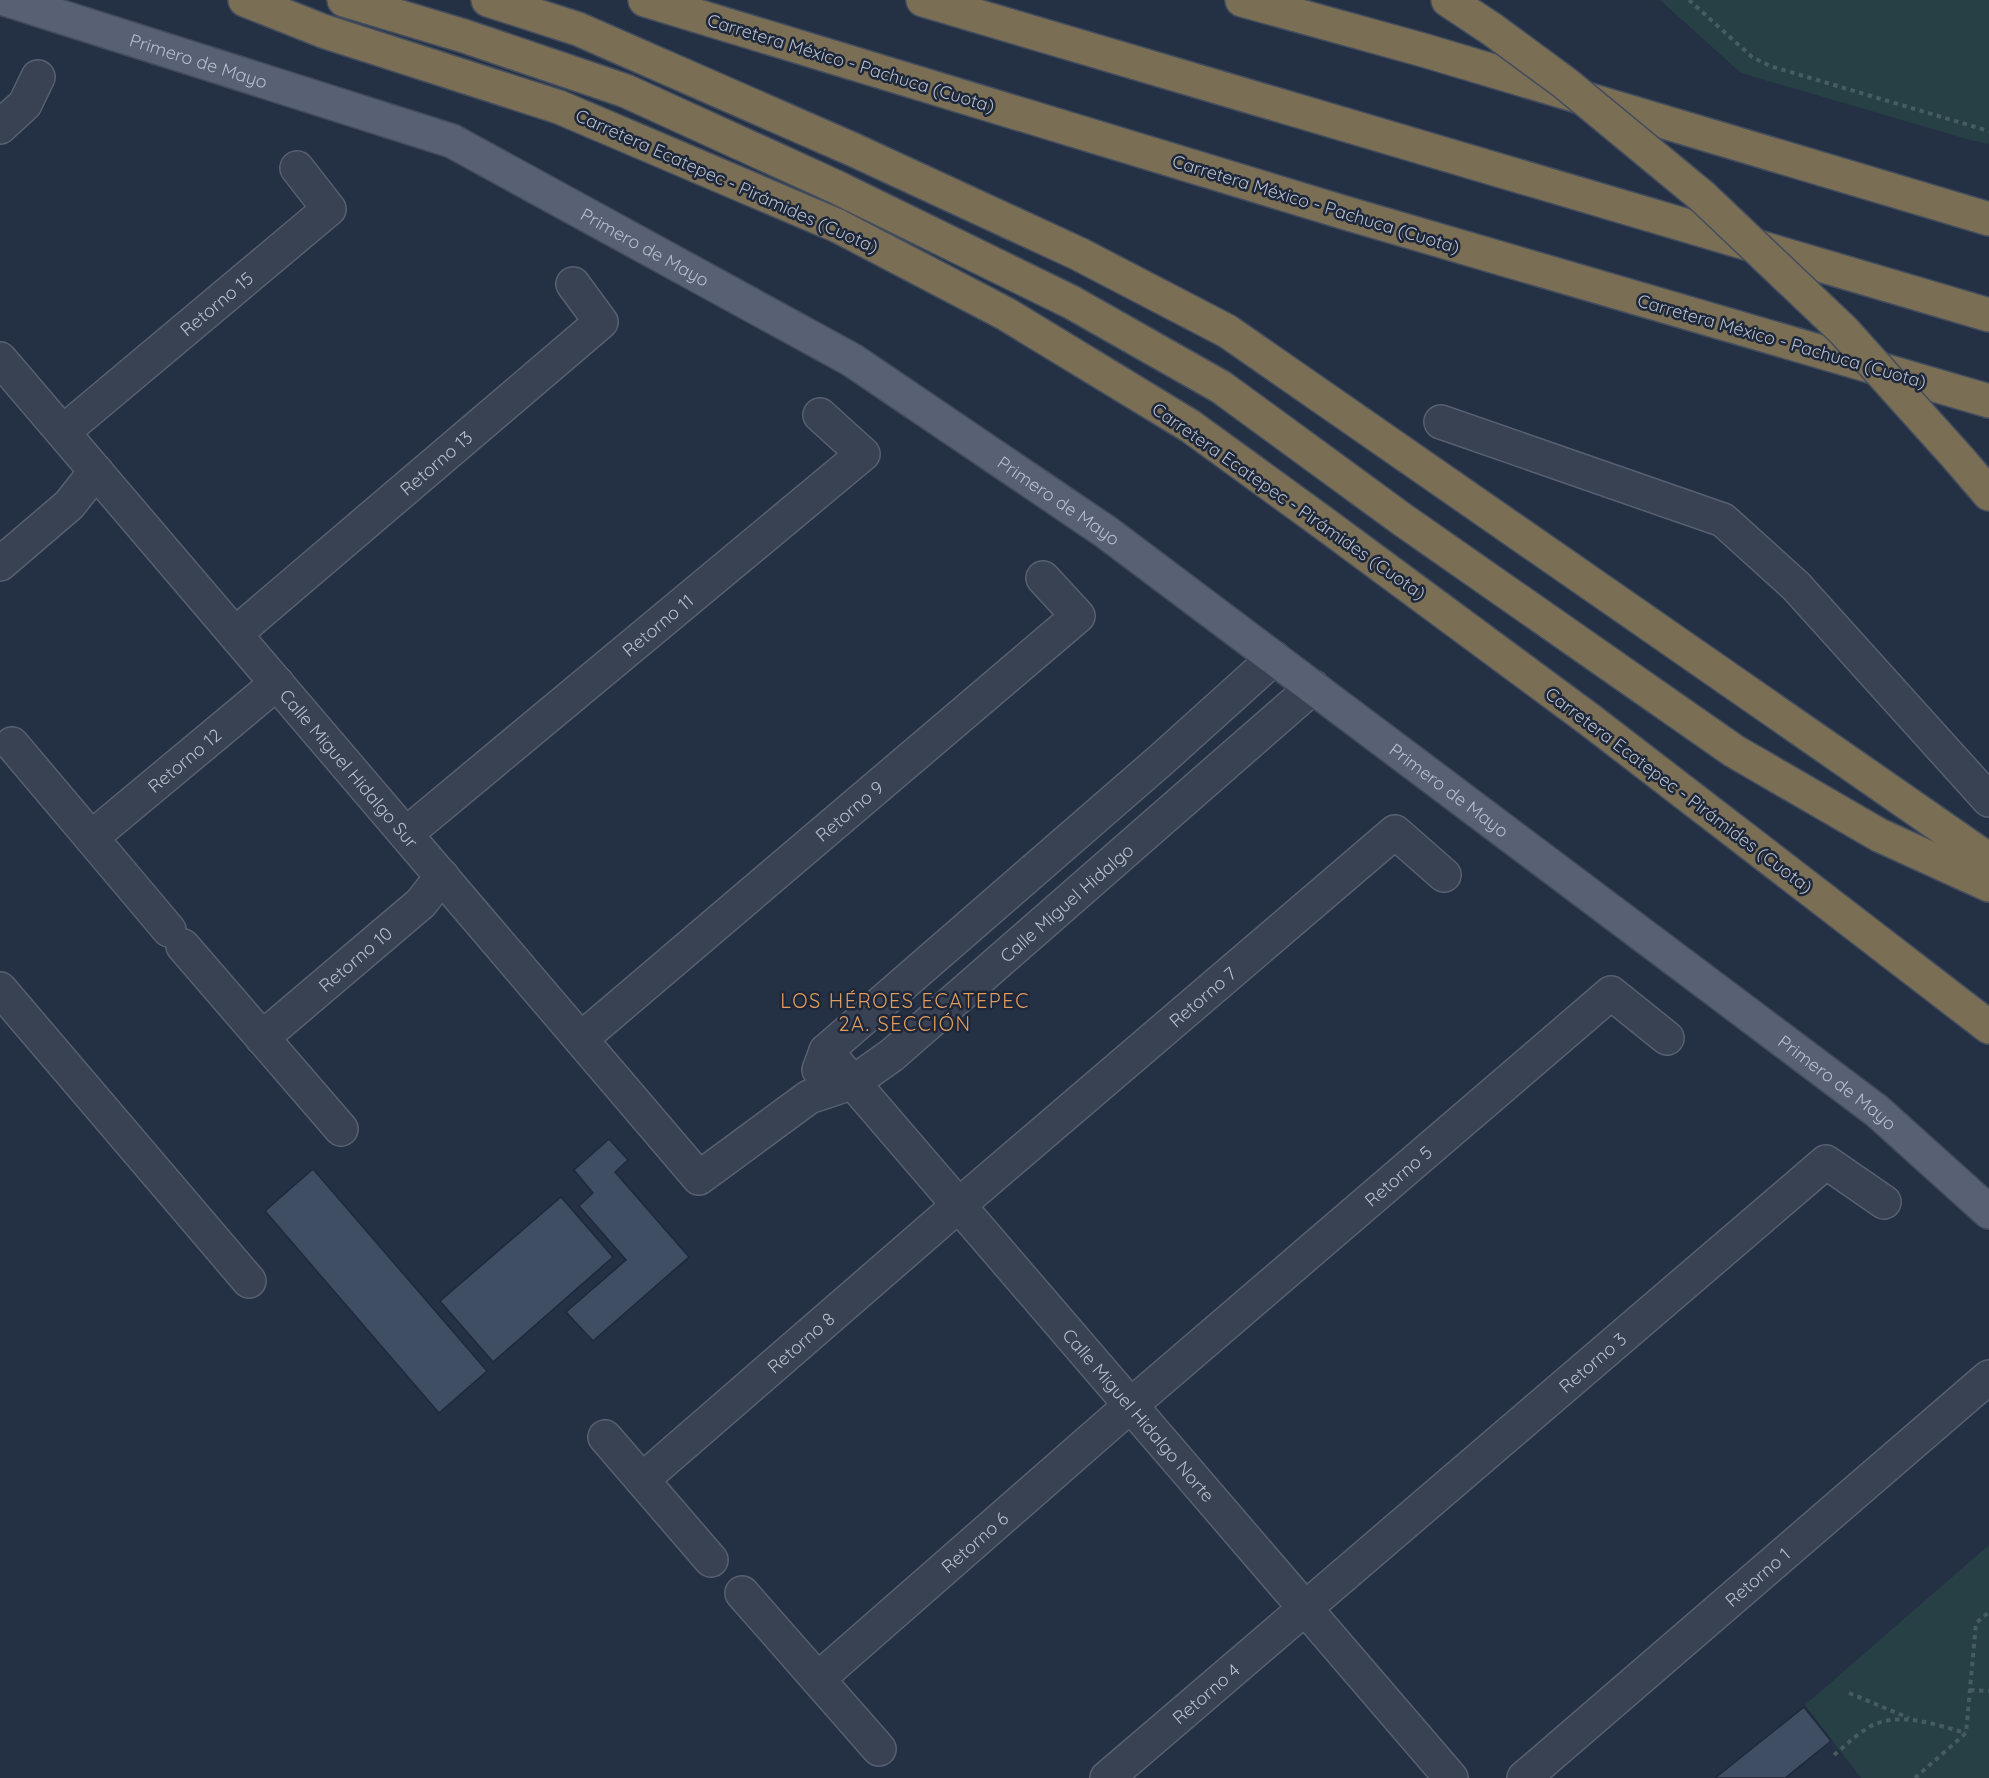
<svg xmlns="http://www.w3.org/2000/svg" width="1989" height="1778" viewBox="0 0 1989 1778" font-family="Quicksand,sans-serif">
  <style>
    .green { fill: #264045 }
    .building { fill: #404e64; stroke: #1f293b; stroke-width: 1.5 }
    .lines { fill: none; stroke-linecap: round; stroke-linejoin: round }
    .minor-casing { stroke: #576071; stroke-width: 36 }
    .major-casing { stroke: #424b5d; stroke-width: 36 }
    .highway-casing { stroke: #434d5e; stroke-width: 36 }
    .path { stroke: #455d61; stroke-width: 4; stroke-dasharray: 4.5 4.5; stroke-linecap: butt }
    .minor { stroke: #394253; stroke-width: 33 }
    .major { stroke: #576173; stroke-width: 33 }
    .highway { stroke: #7a6e55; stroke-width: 33 }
    .highway-bridge-casing { stroke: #434d5e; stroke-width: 36; stroke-linecap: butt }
    .highway-bridge { stroke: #7a6e55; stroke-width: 33 }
    .labels { text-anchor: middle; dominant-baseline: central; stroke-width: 5; stroke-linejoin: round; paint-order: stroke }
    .street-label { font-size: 18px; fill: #b6becd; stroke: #1d2739 }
    .neighbourhood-label { font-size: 20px; letter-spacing: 1.5px; fill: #df9d5f; stroke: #1d2739 }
  </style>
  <rect width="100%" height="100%" fill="#243044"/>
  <g class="green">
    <path d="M1660,0H1989V144L1970,140L1741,73Z"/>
    <path d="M1989,1545V1778H1861L1805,1705Z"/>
  </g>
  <g class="building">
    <path d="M609,1139L628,1160L615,1172L689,1257L593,1341L566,1312L626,1260L579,1206L593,1193L574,1170Z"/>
    <path d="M313,1169L487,1371L439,1413L265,1211Z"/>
    <path d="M561,1197L613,1257L493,1362L440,1301Z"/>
    <path d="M1804,1707L1831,1741L1785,1778H1715Z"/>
  </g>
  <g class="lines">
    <g class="minor-casing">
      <g id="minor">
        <path d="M0,127L25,104L38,77"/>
        <path id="s1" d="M0,359L699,1178L809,1097L854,1082L892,1055L1313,687"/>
        <path d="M1441,422L1723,520L1796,586L1989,800"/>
        <path id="s2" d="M63,432L329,209L297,168"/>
        <path d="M0,564L69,505L96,471"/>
        <path id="s3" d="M235,634L601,322L573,284"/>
        <path d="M12,744L169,930"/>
        <path id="s4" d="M406,834L863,454L820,415"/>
        <path id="s5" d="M92,837L277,683"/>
        <path d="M183,946L341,1129"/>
        <path d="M0,989L249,1281"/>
        <path id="s6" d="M262,1038L421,903L442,876"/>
        <path id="s7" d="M581,1039L1078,616L1043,578"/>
        <path id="s8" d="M826,1051L1451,1778"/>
        <path d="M819,1070L826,1051L1162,759L1274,658"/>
        <path d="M605,1437L711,1560"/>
        <path id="s9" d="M642,1480L960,1204L1395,832L1444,875"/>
        <path d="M742,1593L879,1749"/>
        <path id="s10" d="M818,1679L1131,1405L1611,993L1667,1038"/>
        <path id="s11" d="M1107,1778L1826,1162L1884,1202"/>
        <path id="s12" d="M1524,1778L1989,1377"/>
      </g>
    </g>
    <g class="major-casing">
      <g id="major">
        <path id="s13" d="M8,0L452,141L852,360L1106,532L1877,1111L1989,1212"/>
      </g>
    </g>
    <g class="highway-casing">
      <g id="highway">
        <path d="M245,0L323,31L559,107L838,226L1006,314L1190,426L1318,519L1590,720L1989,1027"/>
        <path d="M344,0L464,36L626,91L834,186L1071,302L1221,387L1403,520L1734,751L1879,835L1989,885"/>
        <path d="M488,0L578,29L854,150L1079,254L1227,331L1989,860"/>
        <path d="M645,0L1349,214L1989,401"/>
        <path d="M923,0L1989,315"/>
        <path d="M1242,0L1423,50L1989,219"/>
        <path d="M1448,0L1493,30"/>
        <path d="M1959,459L1989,494"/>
      </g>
    </g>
    <g class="path">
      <path d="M1689,0L1752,57L1770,66L1989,131"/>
      <path d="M1970,1690L1989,1691"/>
      <path d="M1849,1693L1909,1718"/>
      <path d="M1834,1755C1845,1746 1858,1733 1871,1726C1901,1711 1936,1725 1966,1733"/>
      <path d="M1915,1778L1966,1733L1976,1623L1989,1612"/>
    </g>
    <use href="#minor" class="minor"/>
    <use href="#major" class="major"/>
    <use href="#highway" class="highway"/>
    <g class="highway-bridge-casing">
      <path id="highway-bridge" d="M1493,30L1565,83L1703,197L1844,331L1959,459"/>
    </g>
    <use href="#highway-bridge" class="highway-bridge"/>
  </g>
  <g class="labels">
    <g class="street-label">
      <text stroke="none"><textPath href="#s13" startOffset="200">Primero de Mayo</textPath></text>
      <text transform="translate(851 63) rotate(17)">Carretera México - Pachuca (Cuota)</text>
      <text transform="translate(727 181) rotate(24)">Carretera Ecatepec - Pirámides (Cuota)</text>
      <text transform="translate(1316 204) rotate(17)">Carretera México - Pachuca (Cuota)</text>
      <text stroke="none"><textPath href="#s13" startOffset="686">Primero de Mayo</textPath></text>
      <text stroke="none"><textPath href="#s2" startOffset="200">Retorno 15</textPath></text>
      <text transform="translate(1782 341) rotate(16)">Carretera México - Pachuca (Cuota)</text>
      <text stroke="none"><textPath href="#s3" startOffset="264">Retorno 13</textPath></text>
      <text stroke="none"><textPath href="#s13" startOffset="1172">Primero de Mayo</textPath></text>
      <text transform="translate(1289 501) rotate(35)">Carretera Ecatepec - Pirámides (Cuota)</text>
      <text stroke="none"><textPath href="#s4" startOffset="327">Retorno 11</textPath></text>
      <text stroke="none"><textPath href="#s5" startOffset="120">Retorno 12</textPath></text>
      <text stroke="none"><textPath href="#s1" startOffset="538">Calle Miguel Hidalgo Sur</textPath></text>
      <text stroke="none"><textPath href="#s13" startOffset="1658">Primero de Mayo</textPath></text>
      <text transform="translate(1679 790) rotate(37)">Carretera Ecatepec - Pirámides (Cuota)</text>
      <text stroke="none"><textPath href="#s7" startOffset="352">Retorno 9</textPath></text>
      <text stroke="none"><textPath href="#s1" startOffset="1539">Calle Miguel Hidalgo</textPath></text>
      <text stroke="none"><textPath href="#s6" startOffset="122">Retorno 10</textPath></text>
      <text stroke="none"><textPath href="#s9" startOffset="740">Retorno 7</textPath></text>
      <text stroke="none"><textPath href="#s13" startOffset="2144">Primero de Mayo</textPath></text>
      <text stroke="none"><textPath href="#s10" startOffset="768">Retorno 5</textPath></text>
      <text stroke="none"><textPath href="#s9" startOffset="210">Retorno 8</textPath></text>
      <text stroke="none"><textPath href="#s11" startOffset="639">Retorno 3</textPath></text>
      <text stroke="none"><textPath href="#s8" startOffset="480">Calle Miguel Hidalgo Norte</textPath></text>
      <text stroke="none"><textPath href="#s10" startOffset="208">Retorno 6</textPath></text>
      <text stroke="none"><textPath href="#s12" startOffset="308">Retorno 1</textPath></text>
      <text stroke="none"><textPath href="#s11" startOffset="130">Retorno 4</textPath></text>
    </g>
    <g class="neighbourhood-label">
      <text x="905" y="1000">LOS HÉROES ECATEPEC<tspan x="905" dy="23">2A. SECCIÓN</tspan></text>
    </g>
  </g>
</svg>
